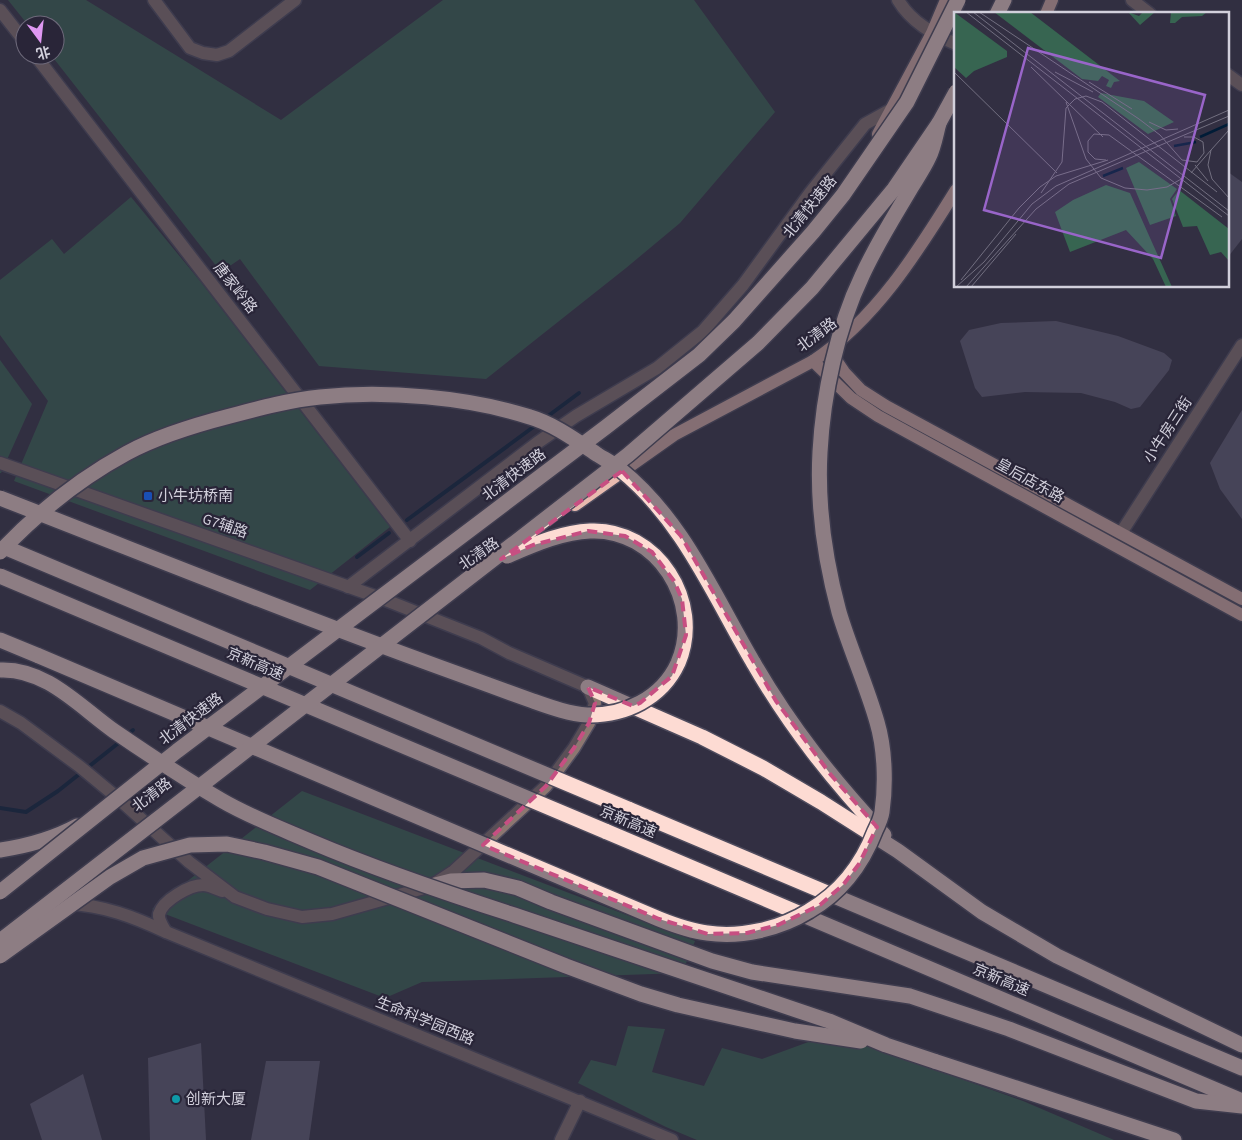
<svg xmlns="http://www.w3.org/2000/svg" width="1242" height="1140" viewBox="0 0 1242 1140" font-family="'Source Sans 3','Noto Sans SC',sans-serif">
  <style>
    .green { fill: #376551 }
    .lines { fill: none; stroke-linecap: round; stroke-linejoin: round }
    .stream { stroke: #001c37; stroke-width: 4 }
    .building { fill: #615e73 }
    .minor-casing { stroke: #4f4c5e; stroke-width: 15 }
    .major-casing { stroke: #4f4c5e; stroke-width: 15 }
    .highway-casing { stroke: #4f4c5e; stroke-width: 18 }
    .minor { stroke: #8d7771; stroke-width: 12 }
    .major { stroke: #e8bbaf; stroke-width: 12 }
    .highway { stroke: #fddbd3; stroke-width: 15 }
    .highway-bridge-casing { stroke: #4f4c5e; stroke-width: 18; stroke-linecap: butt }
    .highway-bridge { stroke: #fddbd3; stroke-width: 15 }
    .marked { fill: none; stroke: #c74f82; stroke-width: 4; stroke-dasharray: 10 6; stroke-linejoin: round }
    .transit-dot { fill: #1a4fb4; stroke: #292538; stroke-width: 2 }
    .culture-dot { fill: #0f9aa8; stroke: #292538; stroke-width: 2 }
    .labels { text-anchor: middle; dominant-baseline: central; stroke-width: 4.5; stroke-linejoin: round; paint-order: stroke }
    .street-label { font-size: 15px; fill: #d2d0dc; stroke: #292538 }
    .poi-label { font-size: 15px; fill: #d2d0dc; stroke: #292538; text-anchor: start }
    .inset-river { fill: none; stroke: #001c37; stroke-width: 2.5 }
    .inset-road { fill: none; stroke: #726f80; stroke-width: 1 }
    .view { fill: #9965c9; fill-opacity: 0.15; stroke: #9965c9; stroke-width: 2.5 }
    .inset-edge { fill: none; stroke: #d2d0dc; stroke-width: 2.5 }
  </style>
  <rect width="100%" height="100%" fill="#322f42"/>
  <g class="green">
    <path d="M8,0H86L281,120L443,0H694L775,112L680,223L626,268L486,379L319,366L240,259L221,272L51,55H55V25H28Z"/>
    <path d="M131,197L200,281L390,527L310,590L14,481L48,401L0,335V280L52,239L64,254Z"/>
    <path d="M0,360L32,404L1,473H0Z"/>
    <path d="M302,791L695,941L682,973L422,982L385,998L152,909Z"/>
    <path d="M628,1026L665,1029L652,1072L704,1086L722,1048L762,1059L833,1033L1023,1101L1114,1140H697L666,1127L578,1083L591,1060L616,1066Z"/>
  </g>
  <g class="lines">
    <g class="stream">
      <path d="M544,419L579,393"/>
      <path d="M407,520L536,425"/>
      <path d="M357,557L389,533"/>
      <path d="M126,736L133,730"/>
      <path d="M0,808L26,812L58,791L121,741"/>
    </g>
  </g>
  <g class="building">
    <path d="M1228,172L1242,182V239L1228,257Z"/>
    <path d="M1056,321L1118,336L1164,353L1172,360L1169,370L1140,407L1131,409L1115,402L1081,393L1025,392L982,397L975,388L960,341L969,330L1001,323Z"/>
    <path d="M1242,410V519L1220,489L1210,463Z"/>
    <path d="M201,1043L206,1140H150L148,1058Z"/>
    <path d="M266,1061H320L309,1140H251Z"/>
    <path d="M83,1074L102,1140H42L30,1104Z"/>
  </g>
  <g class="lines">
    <g class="minor-casing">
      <g id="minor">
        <path d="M154,0L190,48L203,53L217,55L229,51L295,0"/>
        <path d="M898,0C911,22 933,34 956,44"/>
        <path d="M1132,0L1150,14"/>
        <path d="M0,10L25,42"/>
        <path d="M35,55L410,541"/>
        <path d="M1228,75L1242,85"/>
        <path d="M0,463L383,599L481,638L509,653L588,687L595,703L589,723L574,748L546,786L454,871L431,886L332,914L302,917L267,909L235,897L189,862L120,800L79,766L21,723L0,711"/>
        <path d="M1121,533L1242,345"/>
        <path d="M348,587L537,443L576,416L657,368L703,331L743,285L810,193L865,124L892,109"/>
        <path d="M68,904C103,905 134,917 166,932L672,1140"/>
        <path d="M166,932C163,927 158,920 159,914C163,900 190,885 203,885C209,885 217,889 222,891"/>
        <path d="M561,1140L580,1101"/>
      </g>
    </g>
    <g class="major-casing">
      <g id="major">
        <path d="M1046,14L1052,0"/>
        <path d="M878,134L932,33L946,0"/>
        <path d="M831,353L844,372L861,390L886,406L1242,599"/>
        <path d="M813,361L851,398L878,416L1242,615"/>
        <path d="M575,505L674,435L813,361C875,320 917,253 956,190"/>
      </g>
    </g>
    <g class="highway-casing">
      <g id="highway">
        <path d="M997,14L1004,0"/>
        <path d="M0,640L39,656"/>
        <path d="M753,662C791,728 833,780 884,835"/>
        <path d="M588,687L702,737L763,768L821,802L898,851L982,912L1057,956L1242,1045"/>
        <path d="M628,809L1242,1068"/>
        <path d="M605,831L1242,1101"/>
        <path d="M0,850C27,846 53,839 77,826"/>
        <path d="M431,886L451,881L484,880L518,888L551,902L712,961L752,972L910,996L1009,1029L1196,1101L1242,1106"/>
        <path d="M934,1061L1174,1140"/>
      </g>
    </g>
    <use href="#minor" class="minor"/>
    <use href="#major" class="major"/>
    <use href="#highway" class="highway"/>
    <g class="highway-bridge-casing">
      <g id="highway-bridge">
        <path d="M0,498C147,555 294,615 442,668C472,679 503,690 533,701C550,707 569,714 587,715C625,716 662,698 678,663C704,602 657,528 590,531C562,532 533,545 507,556"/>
        <path d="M9,549L628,809"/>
        <path d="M0,552C37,513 79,479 127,453C158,436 195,425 230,416C260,408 290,400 320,397C385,390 468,397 530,417C554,424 577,441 598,455C606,460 614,464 621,470C683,520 714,596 753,662"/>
        <path d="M0,576L605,831"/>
        <path d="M39,656L659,919C674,925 690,931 707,933C741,938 780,929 809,911C840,893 862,865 875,831C878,825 881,819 882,812C886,784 885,749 877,722C866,684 850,649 839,612C825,560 817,506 820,452C823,395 837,328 862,276C876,245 894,217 911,188C917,178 924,168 929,157C934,147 936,134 939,123"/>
        <path d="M0,670C46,668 80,707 114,731C149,755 185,779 221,800C250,817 282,829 312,842C378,870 446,893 514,915C619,950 724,986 829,1021L886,1045L934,1061"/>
        <path d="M0,892L177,751L606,427L699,355L734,321L813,232L843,195L907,102L958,0"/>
        <path d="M0,941L628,455L758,343L812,288L894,189L939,123L956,92"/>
        <path d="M0,956L110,877L143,858L190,845L227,844L264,852L318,867L566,966L641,994L678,1005L795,1031L861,1041"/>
      </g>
    </g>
    <use href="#highway-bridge" class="highway-bridge"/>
  </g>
  <path d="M0 0H1242V1140H0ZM622,471L681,536L776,701L831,775L877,827L859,864L843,885L820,905L778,925L747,933L708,934L659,919L483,845L546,786L574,748L589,723L595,703L588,687L633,706L640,703L672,676L686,635L682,599L674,581L652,552L625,536L588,531L533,545L501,559Z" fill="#322f42" fill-opacity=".55" fill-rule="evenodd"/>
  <path class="marked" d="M622,471L681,536L776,701L831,775L877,827L859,864L843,885L820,905L778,925L747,933L708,934L659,919L483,845L546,786L574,748L589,723L595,703L588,687L633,706L640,703L672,676L686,635L682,599L674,581L652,552L625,536L588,531L533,545L501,559Z"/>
  <rect class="transit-dot" x="143" y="491" width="10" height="10" rx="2.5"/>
  <circle class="culture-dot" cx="176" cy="1099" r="5"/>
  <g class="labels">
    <g class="street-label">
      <text transform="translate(810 207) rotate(-51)">北清快速路</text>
      <text transform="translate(235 288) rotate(52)">唐家岭路</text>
      <text transform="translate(817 335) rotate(-37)">北清路</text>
      <text transform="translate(1168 430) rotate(-57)">小牛房三街</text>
      <text transform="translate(514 475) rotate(-37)">北清快速路</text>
      <text transform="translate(1030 481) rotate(29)">皇后店东路</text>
      <text transform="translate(225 526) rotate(19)">G7辅路</text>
      <text transform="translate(479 554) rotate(-35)">北清路</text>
      <text transform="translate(255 664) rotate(23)">京新高速</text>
      <text transform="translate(191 719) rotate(-37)">北清快速路</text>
      <text transform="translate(152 795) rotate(-37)">北清路</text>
      <text transform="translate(628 822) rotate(23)">京新高速</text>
      <text transform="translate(1001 980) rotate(23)">京新高速</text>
      <text transform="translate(425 1021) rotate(22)">生命科学园西路</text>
    </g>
    <g class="poi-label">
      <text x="158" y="496">小牛坊桥南</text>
      <text x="186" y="1099">创新大厦</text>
    </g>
  </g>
  <g transform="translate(954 12)">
    <rect width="275" height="275" fill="#322f42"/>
    <path d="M0,0L53,39V45L20,59L12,66L0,55ZM40,0H76L166,69L160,70L157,76L152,74L155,68L148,64L144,69L128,67ZM174,0L185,4L189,0H201L186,13ZM217,0H253L248,4L228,5L221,11H216ZM147,81L190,89L220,110L194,122L144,85ZM185,150L223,177L216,187L222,204L196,213L172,156ZM152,173L176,181L218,275H212L199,247L172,218L116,240L101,200L119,188ZM225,178L275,217V249L267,240L256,243L243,214L229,215L218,187Z" fill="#376551"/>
    <path class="inset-river" d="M246,125L275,112M220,134L242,130M149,164L169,156"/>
    <path class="inset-road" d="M12,0L275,204M19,0L275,199M25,0L185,107L206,123L228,148L243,150L250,141L249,130L240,125H230M77,55L149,125M0,60L103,161M101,60L139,80M135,70L178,97M112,90L132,147L147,166L171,176L193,178L213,175L229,166M195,110L212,118L224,117M275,118L257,138L254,153L258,167L275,186M152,148L141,147L134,140V129L140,122L155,123L268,205M241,153L254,169M237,161L257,138M87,181L108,150L112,96L121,87L132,84L148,90L263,180M7,268L65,196L86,175L102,164L154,148M2,275L30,250L78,192L102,174L275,98M12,275L82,197L115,172L275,104M17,275L62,222"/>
    <path class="view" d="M74,36L251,83L207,246L30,198Z"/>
    <rect width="275" height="275" class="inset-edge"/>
  </g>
  <g transform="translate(40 40) rotate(165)"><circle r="24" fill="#292538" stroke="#6d697a"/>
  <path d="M0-4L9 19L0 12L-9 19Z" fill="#df98f2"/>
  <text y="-8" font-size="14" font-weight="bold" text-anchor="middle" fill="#d2d0dc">北</text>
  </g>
</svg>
